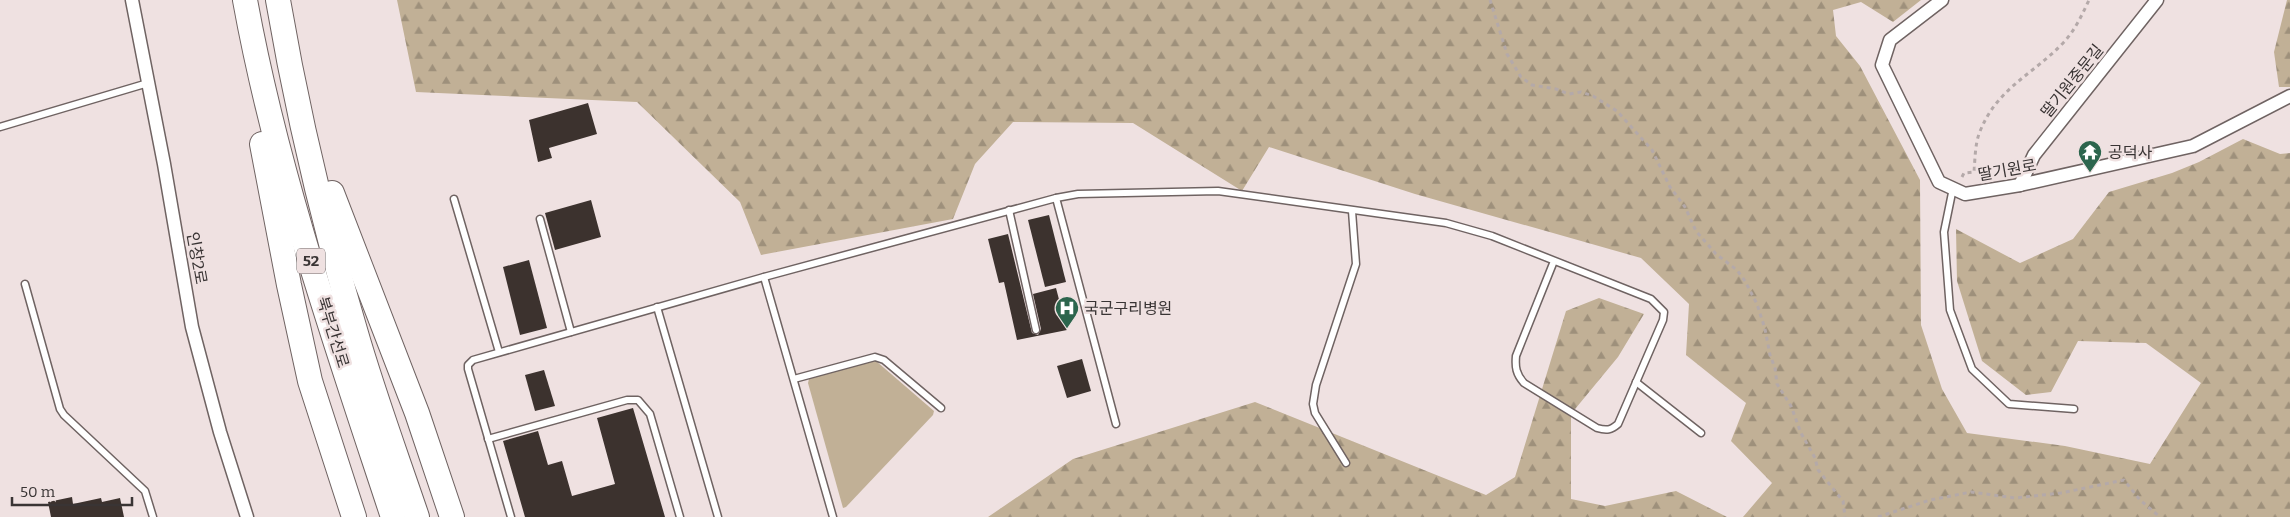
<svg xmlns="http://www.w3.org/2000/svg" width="2290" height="517" viewBox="0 0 2290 517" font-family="Bitter,'Noto Sans KR',serif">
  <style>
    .grass { fill: #c1b096 }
    .forest { fill: url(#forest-firs) }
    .building { fill: #3c322e }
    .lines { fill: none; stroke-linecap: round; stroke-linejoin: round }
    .lane-casing { stroke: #6f6362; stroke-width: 9 }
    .street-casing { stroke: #6f6362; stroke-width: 15 }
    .highway-casing { stroke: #6f6362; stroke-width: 26 }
    .path { stroke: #b4a9a9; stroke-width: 3; stroke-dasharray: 4 4; stroke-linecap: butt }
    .lane { stroke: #fff; stroke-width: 6 }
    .street { stroke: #fff; stroke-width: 12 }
    .highway { stroke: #fff; stroke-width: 24 }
    .labels { text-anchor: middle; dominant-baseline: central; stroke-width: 5; stroke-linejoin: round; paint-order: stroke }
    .shield { fill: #efe1e1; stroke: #706868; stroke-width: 1 }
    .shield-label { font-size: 15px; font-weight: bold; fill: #393434 }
    .street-label { font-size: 16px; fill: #393434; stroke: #efe1e1 }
    .poi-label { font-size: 16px; fill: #393434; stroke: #efe1e1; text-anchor: start }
  </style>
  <defs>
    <pattern id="forest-firs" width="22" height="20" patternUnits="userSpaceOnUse" patternTransform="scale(1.25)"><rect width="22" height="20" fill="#c1b096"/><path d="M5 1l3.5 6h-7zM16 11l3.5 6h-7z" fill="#9e907b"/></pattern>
  </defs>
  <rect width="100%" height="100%" fill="#efe1e1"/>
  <path class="grass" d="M876,361L934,411L933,415L846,507L843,508L808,383L809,379L813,377L866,362Z"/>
  <g class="forest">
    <path d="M397,0H1921L1893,22L1861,2L1833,10L1836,36L1860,66L1920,180L1921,325L1942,389L1967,433L2065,446L2150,464L2201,383L2146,343L2078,341L2051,392L2026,395L1982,361L1957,281L1956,229L2020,263L2073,239L2109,192L2172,173L2199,162L2243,139L2280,154L2290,153V517H1743L1772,483L1731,441L1746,403L1686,355L1689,304L1641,258L1415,194L1269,147L1242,191L1133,123L1013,122L975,164L953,219L761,255L740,202L637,102L416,92Z"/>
    <path d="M2287,0H2290V87H2279L2274,52Z"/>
    <path d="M1599,298L1644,314L1618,357L1571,414V499L1605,506L1676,491L1727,517H988L1073,459L1255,402L1486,495L1515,477L1566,311Z"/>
  </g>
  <g class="building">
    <path d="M588,103L597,134L549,148L552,158L538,162L529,120Z"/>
    <path d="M591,200L601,237L555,250L545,213Z"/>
    <path d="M1049,215L1066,282L1045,287L1028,220Z"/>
    <path d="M1008,234L1032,333L1038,335L1041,329L1033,294L1056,288L1067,330L1017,340L1004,282L999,283L988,239Z"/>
    <path d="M529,260L547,328L520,335L503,267Z"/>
    <path d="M1082,359L1091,391L1067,398L1057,366Z"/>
    <path d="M544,370L555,406L535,411L525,375Z"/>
    <path d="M633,408L665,517H525L503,441L538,431L548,465L562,461L572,496L615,484L597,418Z"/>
    <path d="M72,497L73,504L101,498L102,502L120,498L124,517H51L48,502Z"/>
  </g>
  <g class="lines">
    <g class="lane-casing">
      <g id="lane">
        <path d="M0,127L148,83"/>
        <path d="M1953,188L1944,232L1950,310L1972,369L2009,404L2074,409"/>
        <path d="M1056,198L1116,424"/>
        <path d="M454,199L499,352"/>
        <path d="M1009,210L1036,330"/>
        <path d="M540,219L571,332"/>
        <path d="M764,277L833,517"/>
        <path d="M25,284L60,409L64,415L145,491L153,517"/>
        <path d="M657,307L718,517"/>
        <path d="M794,379L875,357L884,360L941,408"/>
        <path d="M1636,382L1701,433"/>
        <path d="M488,439L627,400H638L650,414L680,517"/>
        <path d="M1346,463L1315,413L1313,404L1316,385L1356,264L1352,211"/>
        <path d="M511,517L468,369V365L473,360L764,277L1056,198L1078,194L1218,191L1446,223L1492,236L1651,299L1664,312L1663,320L1618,424C1611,430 1607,431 1597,428L1524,383C1516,374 1515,367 1516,356L1554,261"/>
      </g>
    </g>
    <g class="street-casing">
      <g id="street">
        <path d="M132,0L164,164L192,327L220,432L247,517"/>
        <path d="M1942,0L1890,40L1882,65L1939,182L1965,194L2020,185L2193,146L2290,96"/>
        <path d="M2020,185L2034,155L2157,0"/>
      </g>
    </g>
    <g class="highway-casing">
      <g id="highway">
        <path d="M245,0C277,176 337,347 393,517"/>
        <path d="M278,0C297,111 323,221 355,330C373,393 396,455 417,517"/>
        <path d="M262,144L289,285L310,381L354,517"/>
        <path d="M332,193L417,413L452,517"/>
      </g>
    </g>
    <g class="path">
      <path d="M1490,0L1507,54L1521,77L1532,85L1556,89L1569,94L1581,92L1593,96L1617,111L1652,150L1670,187L1685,207L1696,231L1716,254L1737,270L1745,281L1757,304L1765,329L1770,355L1775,368L1777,384L1791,406L1801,433L1815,458L1818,470L1843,501L1845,517"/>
      <path d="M1962,177L1964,173L1974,172C1975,160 1975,145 1979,134C1996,88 2033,75 2064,42C2075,30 2082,15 2089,0"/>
      <path d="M1878,517L1930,500L1971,492L2015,498L2061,493L2124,480L2140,500L2160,517"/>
    </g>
    <use href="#lane" class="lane"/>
    <use href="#street" class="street"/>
    <use href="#highway" class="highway"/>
  </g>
  <defs>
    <g id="temple-pin" transform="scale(1.25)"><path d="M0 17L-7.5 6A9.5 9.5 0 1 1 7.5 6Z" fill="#2c654d" stroke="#efe1e1"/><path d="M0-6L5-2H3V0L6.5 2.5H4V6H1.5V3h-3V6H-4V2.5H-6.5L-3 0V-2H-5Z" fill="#fff"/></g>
    <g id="hospital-pin" transform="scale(1.25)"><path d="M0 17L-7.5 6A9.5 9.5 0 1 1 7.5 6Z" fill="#2c654d" stroke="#efe1e1"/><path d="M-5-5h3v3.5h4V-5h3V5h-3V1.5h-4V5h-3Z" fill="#fff"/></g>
  </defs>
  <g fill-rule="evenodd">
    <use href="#temple-pin" x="2090" y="152"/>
    <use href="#hospital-pin" x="1067" y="308"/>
  </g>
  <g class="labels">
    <rect class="shield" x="297" y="248.5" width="28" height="25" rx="4"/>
    <g class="shield-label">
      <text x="311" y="261">52</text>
    </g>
    <g class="street-label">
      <text transform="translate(2072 81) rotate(-51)">딸기원중문길</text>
      <text transform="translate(2007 170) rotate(-10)">딸기원로</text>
      <text transform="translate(197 258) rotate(80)">인창2로</text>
      <text transform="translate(333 332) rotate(73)">북부간선로</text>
    </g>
    <g class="poi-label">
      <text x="2108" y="152">공덕사</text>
      <text x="1084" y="308">국군구리병원</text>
    </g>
  </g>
  <path d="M12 497v8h120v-8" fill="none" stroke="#393434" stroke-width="2.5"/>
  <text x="20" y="497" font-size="15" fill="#393434" stroke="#efe1e1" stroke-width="4" paint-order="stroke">50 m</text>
</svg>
